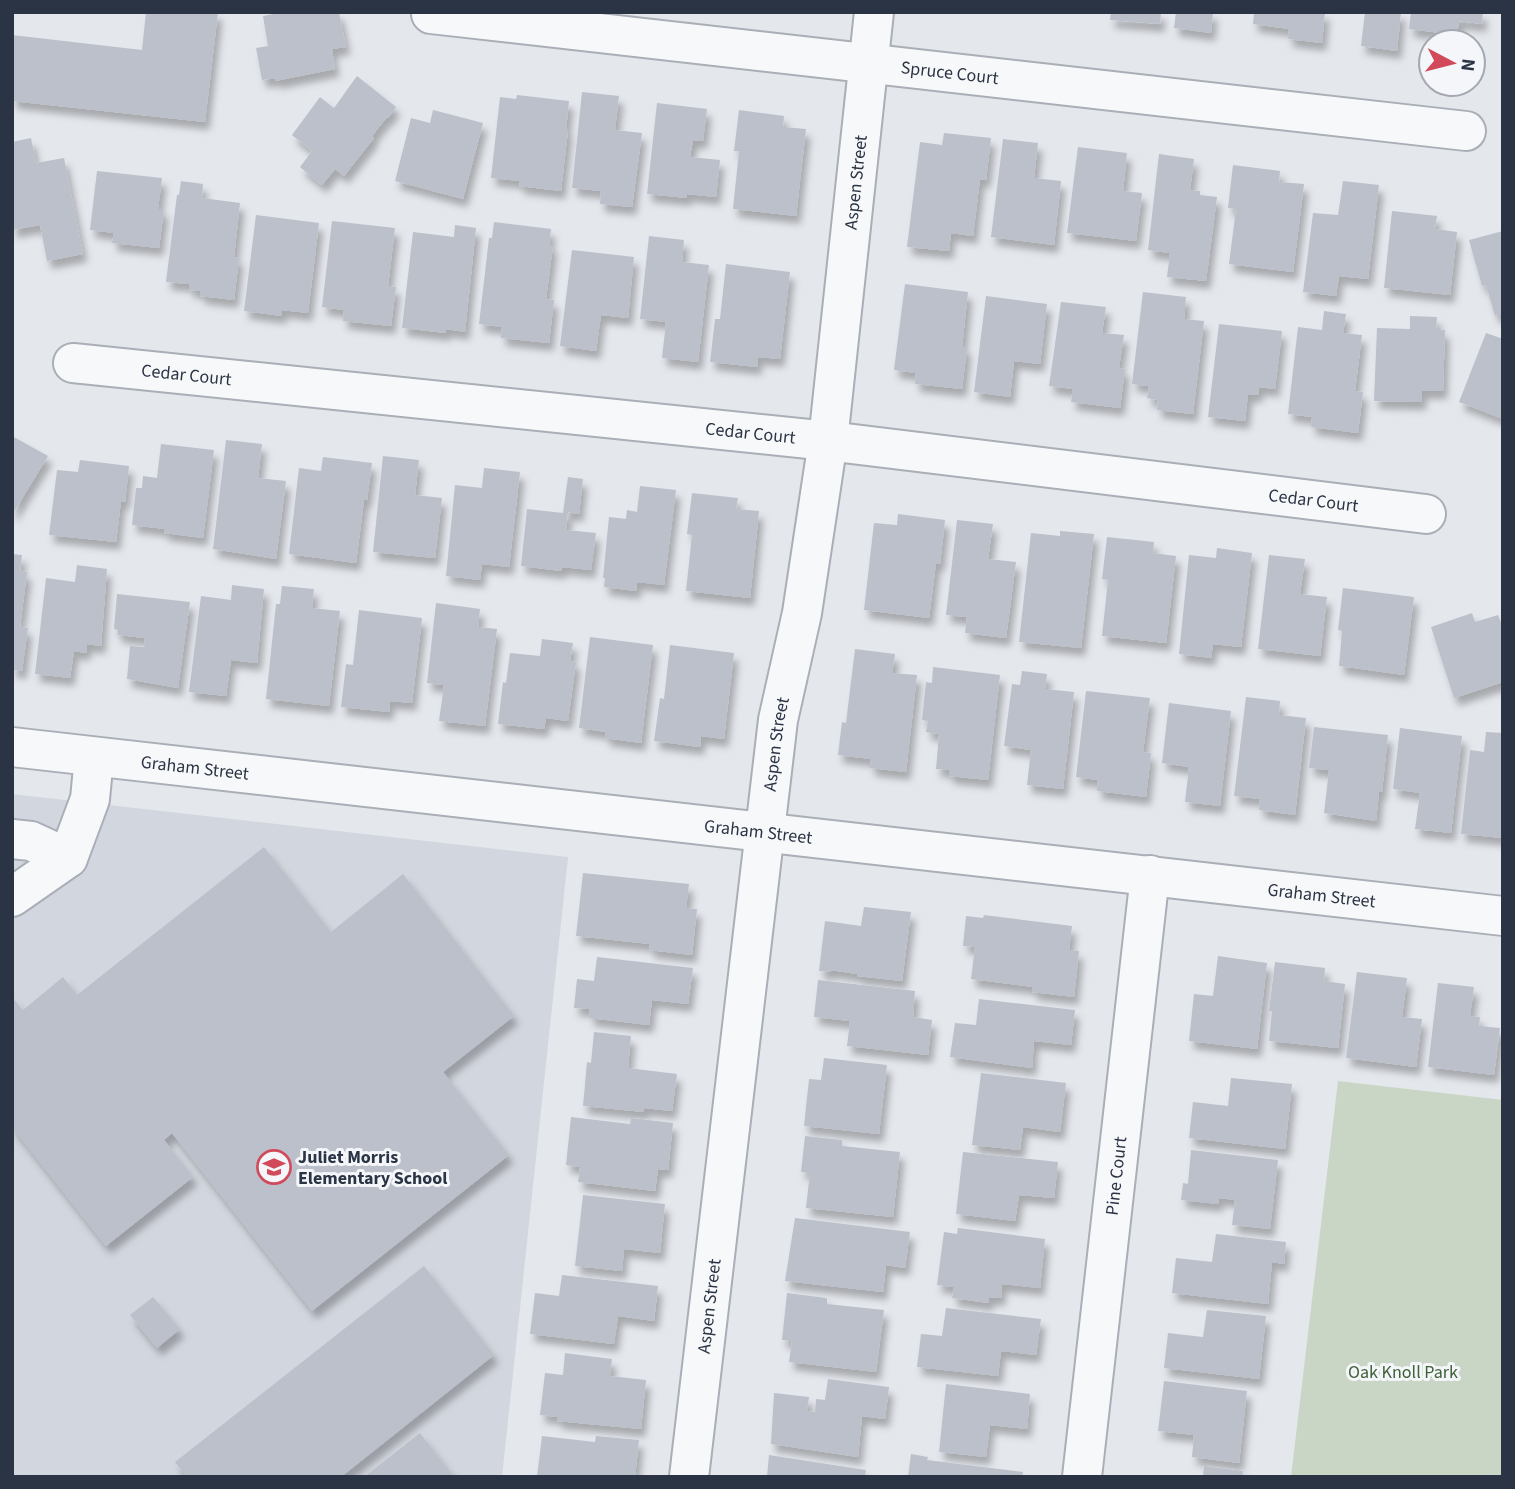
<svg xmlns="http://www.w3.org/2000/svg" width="1515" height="1489" viewBox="0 0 1515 1489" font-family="'Source Sans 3',sans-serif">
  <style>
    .built { fill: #d2d6de }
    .green { fill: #c9d6c5 }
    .building { fill: #bbc0ca; filter: url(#shadow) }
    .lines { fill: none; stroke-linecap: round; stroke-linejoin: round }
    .minor-casing { stroke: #a9aeb7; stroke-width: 42 }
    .minor { stroke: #f7f8fa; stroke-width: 38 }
    .labels { text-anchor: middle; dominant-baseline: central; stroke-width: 6; stroke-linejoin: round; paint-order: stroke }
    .street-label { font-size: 18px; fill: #2b3445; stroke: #f4f6f9 }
    .poi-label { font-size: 18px; font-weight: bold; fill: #2b3445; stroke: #f4f6f9; text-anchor: start }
    .park-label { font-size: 18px; fill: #3f6138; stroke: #f4f6f9 }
  </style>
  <defs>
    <filter id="shadow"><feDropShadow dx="4.5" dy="8" stdDeviation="3.5" flood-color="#0004"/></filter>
  </defs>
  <rect width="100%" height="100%" fill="#e4e7ec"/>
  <path class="built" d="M12,794L568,857L502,1477H12Z"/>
  <path class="green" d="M1338,1081L1503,1100V1477H1291Z"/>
  <g class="building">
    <path d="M146,12H218L205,122L12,101V35L142,50Z"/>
    <path d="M284,12H339L346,47L332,49L335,69L275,81V78L262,80L256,48L268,46L263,16Z"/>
    <path d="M1111,12H1161L1160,24L1110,20Z"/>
    <path d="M1176,12H1213L1211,33L1174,28Z"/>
    <path d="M1254,12H1325L1322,43L1288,39L1289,29L1253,24Z"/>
    <path d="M1365,12H1401L1397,51L1361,46Z"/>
    <path d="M1411,12H1483L1482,24L1459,21L1457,35L1409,29Z"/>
    <path d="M357,76L396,107L388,118L387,117L372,136L374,138L344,176L335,169L322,185L300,167L312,151L292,135L320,97L334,108Z"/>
    <path d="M582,92L619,96L615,130L642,133L632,207L600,204L601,191L572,188Z"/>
    <path d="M517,95L569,101L566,129L568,130L561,191L519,186L520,181L491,178L500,97L516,99Z"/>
    <path d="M657,103L707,109L703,141L693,140L690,157L720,160L716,197L687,194V198L647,194Z"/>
    <path d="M433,110L483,123L463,199L395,181L411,118L430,123Z"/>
    <path d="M739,110L784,116L783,127L806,129L796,216L733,209L739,151H734Z"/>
    <path d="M944,133L991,138L986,180L980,179L973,236L951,233L949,251L907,247L920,142L942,145Z"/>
    <path d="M31,138L36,163L64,158L83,254L47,261L40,225L12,230V142Z"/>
    <path d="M1003,139L1038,143L1034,178L1061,181L1054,245L991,237Z"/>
    <path d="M1078,147L1127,153L1123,191L1142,193L1136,241L1067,233Z"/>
    <path d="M1159,154L1194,159L1190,190L1200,191V195L1217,197L1206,281L1167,277L1170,253L1148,250Z"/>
    <path d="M1233,165L1280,171L1279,182L1304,184L1293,272L1229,264L1236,209L1228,208Z"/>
    <path d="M97,171L162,178L158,209H164L159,248L112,243L114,233L90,230Z"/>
    <path d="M181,181L203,184L202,198L240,203L234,257L239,258L234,300L200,296L201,291L189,290V284L166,282L177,195H179Z"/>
    <path d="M1343,181L1379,185L1368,279L1339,276L1336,296L1303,292L1313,213L1338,215Z"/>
    <path d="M1392,211L1437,216L1435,229L1457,232L1450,295L1384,288Z"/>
    <path d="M256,215L319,223L308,313L282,310V316L244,311Z"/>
    <path d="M332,221L395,228L388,286L396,287L391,326L343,321L344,310L322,307Z"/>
    <path d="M494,222L551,229L549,245H553L546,299L554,300L549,343L501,338L502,327L479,324L489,238H492Z"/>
    <path d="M455,225L476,228L465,332L446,329V333L402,328L413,232L454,237Z"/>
    <path d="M1503,231V313L1495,316L1486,285L1482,286L1469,240Z"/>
    <path d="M649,236L684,240L682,262L709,265L698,362L662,358L666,322L640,319Z"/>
    <path d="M572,250L634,257L628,318L601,315L596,351L560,346Z"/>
    <path d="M726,264L790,272L780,359L758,357L757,367L710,362L715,319H720Z"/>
    <path d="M905,284L968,292L962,347H967L962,389L915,384L916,373L894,370Z"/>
    <path d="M1143,292L1186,297L1184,319L1204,321L1193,414L1157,410L1158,400L1147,398L1149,386L1132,384Z"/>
    <path d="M986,296L1047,304L1040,364L1014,361L1010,397L974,392Z"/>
    <path d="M1061,302L1106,307L1102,333L1124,335L1119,368L1125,369L1120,408L1071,402L1073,389L1049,386Z"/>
    <path d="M1324,311L1346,314L1343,333L1362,335L1355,391L1363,392L1358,433L1311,427L1312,417L1288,414L1298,327L1322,330Z"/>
    <path d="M1410,316L1437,317L1436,330H1445L1443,391H1422V402L1374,401L1377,328L1410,329Z"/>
    <path d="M1219,324L1282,331L1275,389L1259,387L1258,395L1248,394L1245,421L1208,417Z"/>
    <path d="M1486,333L1503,339V419L1459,402Z"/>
    <path d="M12,436L48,456L12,515Z"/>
    <path d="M226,440L262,444L258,478L286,481L276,559L213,549Z"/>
    <path d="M161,444L214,450L203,538L164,533L165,529L132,525L136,488H142L143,476L157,478Z"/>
    <path d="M383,456L419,460L415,495L442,498L435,558L373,552Z"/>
    <path d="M323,457L372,463L367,500H364L356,563L289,554L299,468L321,471Z"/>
    <path d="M80,460L129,466L125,502L121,501L116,542L49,535L57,470L78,472Z"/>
    <path d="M484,468L520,472L509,567L482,564L480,580L446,576L455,485L482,488Z"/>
    <path d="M568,477L583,479L579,514L568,512L566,530L596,533L591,570L562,567L561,571L521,566L527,509L563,513Z"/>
    <path d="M640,486L676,490L664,585L637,582L636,591L604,587L605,578H603L609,517L626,519L627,510L637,512Z"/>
    <path d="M692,493L738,498L736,509L759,511L750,598L686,591L692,535L687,534Z"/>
    <path d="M898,514L945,520L940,564L936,563L929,618L864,610L874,523L897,525Z"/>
    <path d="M957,520L993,524L988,559L1016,562L1006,638L965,633L967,617L946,615Z"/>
    <path d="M1060,531L1094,534L1081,648L1019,642L1031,533L1060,536Z"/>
    <path d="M1107,537L1154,542L1153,553L1176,556L1166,643L1102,636L1108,580L1102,579Z"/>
    <path d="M1217,548L1252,553L1241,647L1213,644L1211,658L1179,654L1189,555L1216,558Z"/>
    <path d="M12,554L22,555L20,571L27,572L20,627L28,628L22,671L12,670Z"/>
    <path d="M1269,555L1305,559L1300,594L1327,597L1320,656L1258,649Z"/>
    <path d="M77,565L107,569L101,646L87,644L86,653L74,651L70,678L35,674L46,578L75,582Z"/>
    <path d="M232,585L264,589L257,663L231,660L226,696L189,692L201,596L231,600Z"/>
    <path d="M282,586L314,589L312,608L340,611L329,706L266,699L276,604H280Z"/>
    <path d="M1343,588L1414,597L1404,675L1339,666L1342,631L1338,630Z"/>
    <path d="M117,594L190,602L178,688L127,679L130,646L144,647L145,638L118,635V630L114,629Z"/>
    <path d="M436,603L480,609L478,627L497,629L485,726L439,721L444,685L427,683Z"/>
    <path d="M359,610L422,618L412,703L390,701L389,712L341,707L346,664L353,665Z"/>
    <path d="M1472,613L1475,622L1498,615L1503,628V682L1454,698L1431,627Z"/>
    <path d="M590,637L653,645L641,743L605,738L606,732L579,728Z"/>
    <path d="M542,639L573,643L570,661L576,662L568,721L546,718L544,729L498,724L503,682L506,683L510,653L540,656Z"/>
    <path d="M670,645L734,653L724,739L701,736L700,747L654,741L660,698L664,699Z"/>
    <path d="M855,649L895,654L892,673L917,675L906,772L870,768L871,759L838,755L842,722L846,723Z"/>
    <path d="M933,667L1000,675L988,780L949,776V770L936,769L939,734L926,732L928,721L922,720L926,682L932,683Z"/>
    <path d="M1022,671L1047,674L1045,689L1074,692L1063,789L1027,785L1031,750L1004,746L1012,684L1020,685Z"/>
    <path d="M1086,691L1150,698L1143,752L1151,753L1146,797L1097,791L1098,780L1076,777Z"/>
    <path d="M1246,697L1280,701L1279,715L1306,718L1295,815L1259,810L1260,799L1234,796Z"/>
    <path d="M1169,703L1231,711L1220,806L1185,802L1189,767L1162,763Z"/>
    <path d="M1314,727L1388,735L1382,792H1379L1376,821L1324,813L1329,770L1309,768Z"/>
    <path d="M1400,728L1462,736L1451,833L1415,829L1420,793L1393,789Z"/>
    <path d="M1486,732L1503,733V838L1461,834L1470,750L1484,752Z"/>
    <path d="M264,847L331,932L403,874L514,1016L443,1072L509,1155L312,1311L172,1133L164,1140L193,1177L106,1246L12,1127V997L23,1010L63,977L77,995Z"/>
    <path d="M583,873L689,884L686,908L697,909L692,955L649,950L650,944L576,936Z"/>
    <path d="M864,907L911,912L902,981L857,976V974L831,970V972L819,971L825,921L861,926Z"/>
    <path d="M984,915L1072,926L1069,950L1079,951L1074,997L1032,992L1033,987L971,979L975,947L963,946L966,916L983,918Z"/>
    <path d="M1218,956L1267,963L1257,1049L1189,1041L1194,994L1213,996Z"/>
    <path d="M597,957L693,968L688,1004L652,1000L649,1025L589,1018L590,1009L574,1008L577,979L594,981Z"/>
    <path d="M1275,962L1325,968L1324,981L1345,984L1338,1048L1269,1041L1272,1011H1269Z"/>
    <path d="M1357,972L1407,978L1402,1017L1422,1019L1416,1067L1346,1058Z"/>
    <path d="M818,980L915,991L913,1017L932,1020L928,1055L847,1046L850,1021L814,1017Z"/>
    <path d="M1438,983L1474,987L1470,1016L1480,1017L1479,1026L1500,1028L1494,1075L1428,1067Z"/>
    <path d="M979,999L1075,1010L1071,1045L1034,1041L1032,1068L950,1057L955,1023L976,1025Z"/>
    <path d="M594,1032L631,1036L628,1068L677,1074L672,1111L644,1108V1112L583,1106L587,1062L591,1063Z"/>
    <path d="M824,1058L887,1065L879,1134L804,1126L809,1079L821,1080Z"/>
    <path d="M981,1073L1066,1083L1060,1132L1023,1127L1020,1150L972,1145Z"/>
    <path d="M1231,1078L1292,1084L1285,1149L1189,1138L1193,1102L1228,1106Z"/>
    <path d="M571,1117L630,1124L631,1118L673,1123L668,1170L658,1169L655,1191L578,1182L580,1167L566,1165Z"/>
    <path d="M805,1136L842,1140V1146L900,1152L893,1217L806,1208L810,1172H801Z"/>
    <path d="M1191,1150L1278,1160L1270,1229L1232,1225L1235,1200L1219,1198L1218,1204L1181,1200L1183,1183L1188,1184Z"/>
    <path d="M963,1152L1058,1162L1054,1198L1019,1195L1015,1221L956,1214Z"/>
    <path d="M583,1195L665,1204L660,1253L624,1249L622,1271L575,1266Z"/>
    <path d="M795,1218L910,1232L905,1268L886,1265L883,1292L785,1281Z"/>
    <path d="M958,1228L1045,1239L1040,1288L1002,1284L1001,1298L989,1297V1303L952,1298L954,1287L937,1285L944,1232L957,1234Z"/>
    <path d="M1216,1234L1286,1242L1284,1264L1272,1262L1268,1304L1172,1293L1176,1258L1212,1262Z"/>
    <path d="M424,1266L494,1355L341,1477H187L175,1462Z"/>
    <path d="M562,1275L658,1286L654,1321L618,1316L614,1344L530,1334L535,1293L559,1296Z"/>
    <path d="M787,1293L827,1298V1304L884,1310L876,1372L789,1362L792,1341L782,1340Z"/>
    <path d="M153,1297L180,1329L157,1348L130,1315Z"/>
    <path d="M946,1308L1041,1319L1036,1355L1001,1351L998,1376L917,1367L921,1334L942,1336Z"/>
    <path d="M1207,1310L1266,1316L1259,1379L1164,1368L1168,1333L1203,1337Z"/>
    <path d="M565,1353L612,1359L610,1376L646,1380L641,1429L557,1421L558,1417L540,1415L545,1373L563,1375Z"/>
    <path d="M828,1379L889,1387L885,1419L862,1416L858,1457L771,1444L774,1393L809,1397L807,1411L815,1412L816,1399L825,1400Z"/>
    <path d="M1164,1381L1247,1391L1239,1463L1192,1457L1194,1435L1158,1431Z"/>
    <path d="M946,1384L1030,1394L1027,1429L990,1425L986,1457L939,1452Z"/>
    <path d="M420,1433L454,1477H364Z"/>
    <path d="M542,1436L595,1442L596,1436L639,1440L635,1477H537Z"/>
    <path d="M911,1454L928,1457L927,1460L1023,1472L1022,1477H908Z"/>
    <path d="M769,1455L866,1470L865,1477H767Z"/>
    <path d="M1204,1466L1243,1471L1242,1477H1203Z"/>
  </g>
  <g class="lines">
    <g class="minor-casing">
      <g id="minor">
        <path id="s1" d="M431,14L1466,131"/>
        <path id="s2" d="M73,363L828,441L1426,514"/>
        <path id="s3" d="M12,747L1503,916"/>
        <path d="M12,839L31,841L68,858"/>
        <path d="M12,897L68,858L90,799L94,757"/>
        <path id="s4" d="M689,1477L778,720L802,613L828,441L874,12"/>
        <path id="s5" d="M1082,1477L1150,875"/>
      </g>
    </g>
    <use href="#minor" class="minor"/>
  </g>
  <defs>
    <g id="school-ring" transform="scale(1.75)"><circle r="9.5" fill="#f4f6f9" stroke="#d1495b" stroke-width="1.5"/><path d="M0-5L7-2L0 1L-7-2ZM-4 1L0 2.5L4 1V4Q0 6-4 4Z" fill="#d1495b"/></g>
  </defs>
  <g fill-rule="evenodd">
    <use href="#school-ring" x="274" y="1167"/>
  </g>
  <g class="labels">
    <g class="street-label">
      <text stroke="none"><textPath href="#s1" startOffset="522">Spruce Court</textPath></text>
      <text stroke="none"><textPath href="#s4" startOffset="1306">Aspen Street</textPath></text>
      <text stroke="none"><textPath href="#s2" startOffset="114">Cedar Court</textPath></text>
      <text stroke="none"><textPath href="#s2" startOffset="681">Cedar Court</textPath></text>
      <text stroke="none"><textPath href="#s2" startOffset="1248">Cedar Court</textPath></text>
      <text stroke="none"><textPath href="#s4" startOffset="738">Aspen Street</textPath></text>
      <text stroke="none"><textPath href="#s3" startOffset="184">Graham Street</textPath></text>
      <text stroke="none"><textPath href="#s3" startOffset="751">Graham Street</textPath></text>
      <text stroke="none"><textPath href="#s3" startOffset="1318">Graham Street</textPath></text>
      <text stroke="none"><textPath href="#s5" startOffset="303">Pine Court</textPath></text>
      <text stroke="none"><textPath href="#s4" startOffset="172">Aspen Street</textPath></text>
    </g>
    <g class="poi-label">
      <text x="298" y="1157">Juliet Morris<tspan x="298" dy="21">Elementary School</tspan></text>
    </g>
    <g class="park-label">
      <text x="1403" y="1372">Oak Knoll Park</text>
    </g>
  </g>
  <rect width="1515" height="1489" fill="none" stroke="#2b3445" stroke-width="28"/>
  <g transform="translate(1452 63) rotate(97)"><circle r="33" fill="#f4f6f9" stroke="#a4a8b1" stroke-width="2"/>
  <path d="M0-5L12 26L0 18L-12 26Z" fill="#d1495b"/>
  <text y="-10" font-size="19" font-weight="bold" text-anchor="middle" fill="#2b3445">N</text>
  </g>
</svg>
